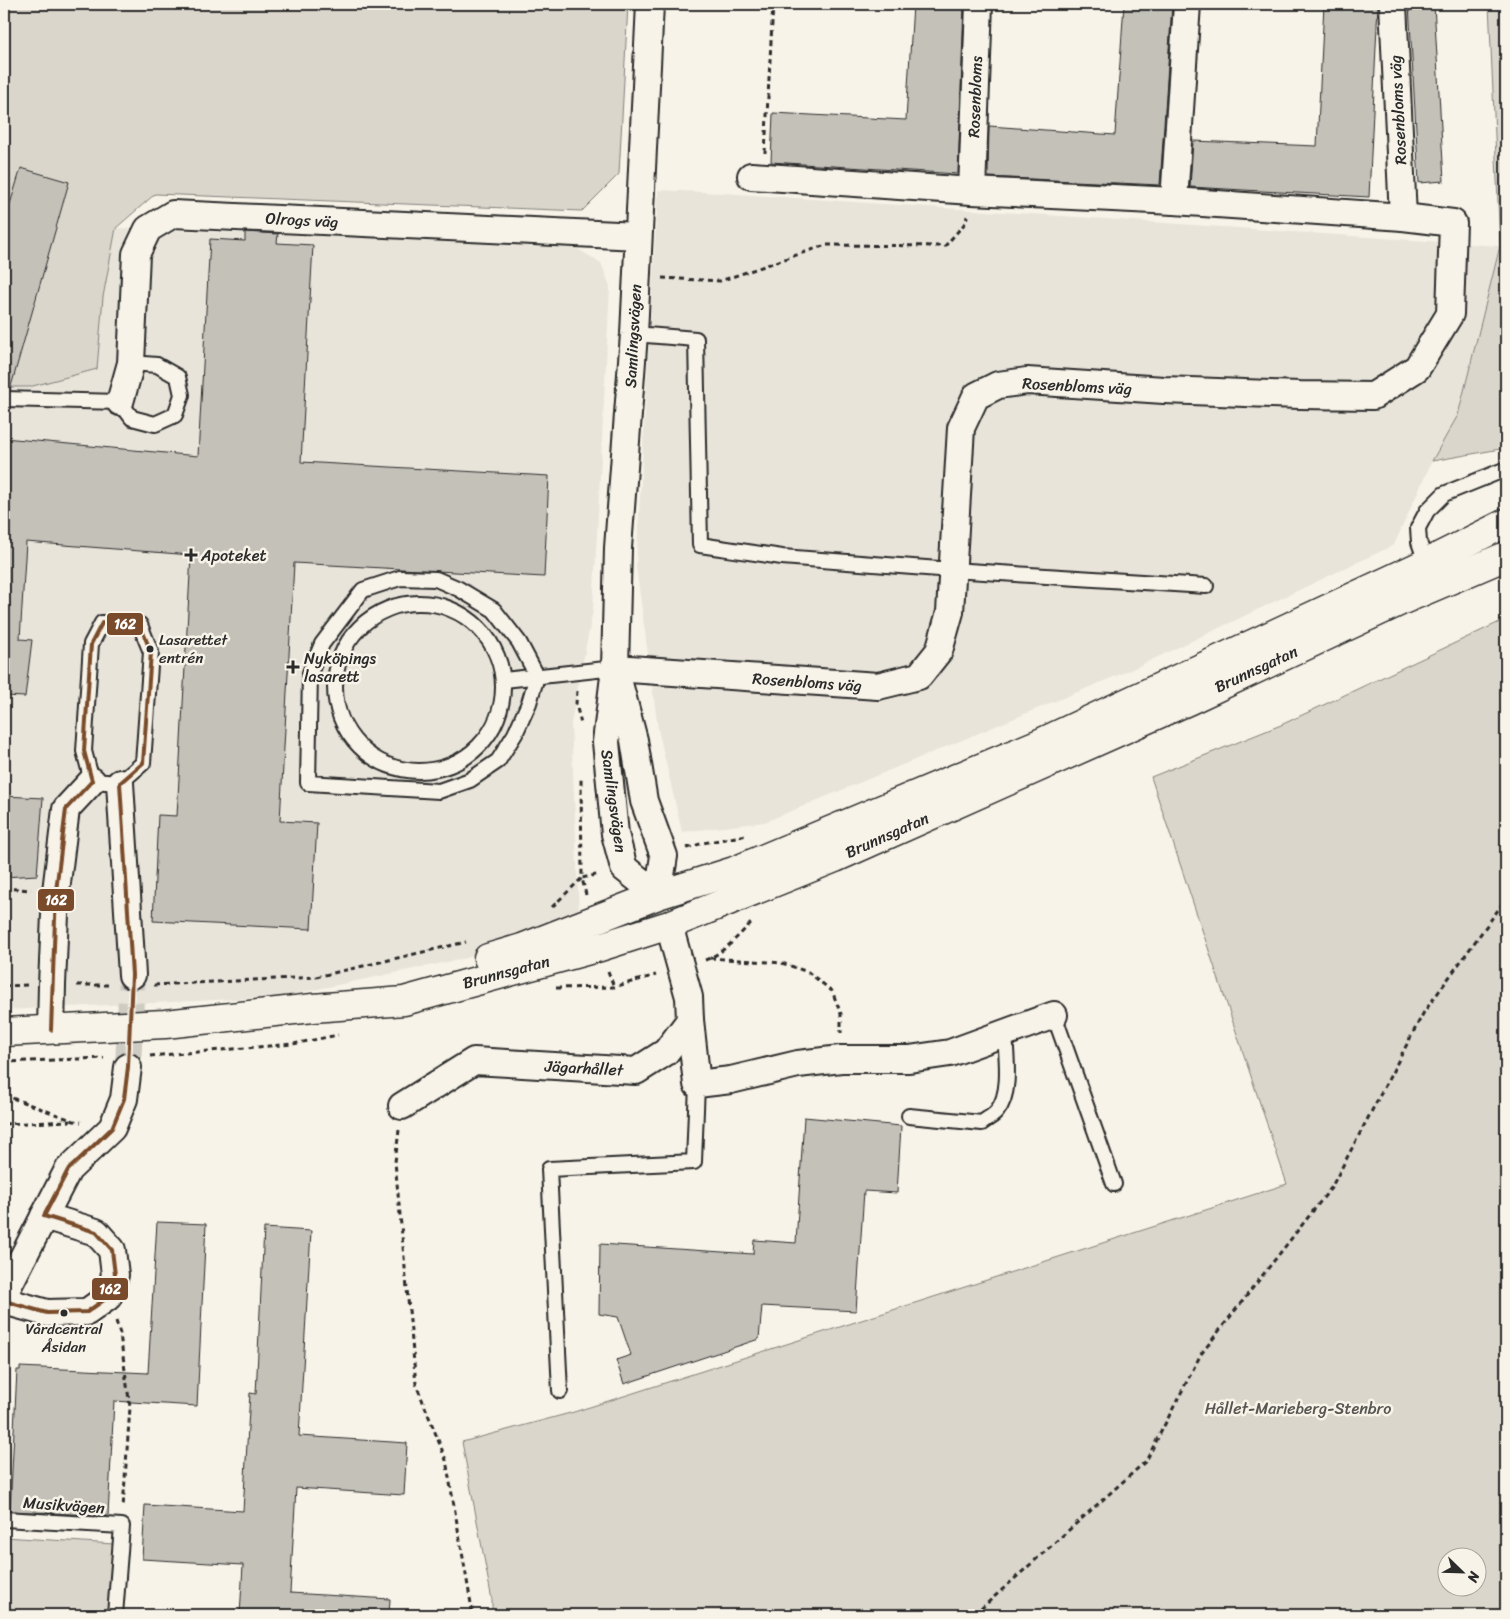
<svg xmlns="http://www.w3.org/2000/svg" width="1510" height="1619" viewBox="0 0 1510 1619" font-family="Sriracha,sans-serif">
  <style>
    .built { fill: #e8e4da }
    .green { fill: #dad6cc; stroke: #82807c; fill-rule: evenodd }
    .building { fill: #c4c1b9; stroke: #2b2b2b }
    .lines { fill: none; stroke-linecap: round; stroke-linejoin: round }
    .minor-tunnel { stroke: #cecbc2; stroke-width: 26; stroke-dasharray: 26 13; stroke-linecap: butt }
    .service-casing { stroke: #2b2b2b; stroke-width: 18 }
    .minor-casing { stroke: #2b2b2b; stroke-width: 30 }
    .secondary-casing { stroke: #2b2b2b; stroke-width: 31 }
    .path { stroke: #2b2b2b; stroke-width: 3; stroke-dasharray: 5 4; stroke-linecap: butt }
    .service { stroke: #f7f3e8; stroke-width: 14 }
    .minor { stroke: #f7f3e8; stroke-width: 26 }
    .secondary { stroke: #f7f3e8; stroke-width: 28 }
    .bus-1-casing { stroke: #f7f3e8; stroke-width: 8 }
    .bus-1 { stroke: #7a4b2a; stroke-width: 4 }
    .poi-dot { fill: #2b2b2b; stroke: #f7f3e8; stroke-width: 2 }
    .labels { text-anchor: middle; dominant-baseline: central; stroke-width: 5; stroke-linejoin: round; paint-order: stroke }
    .bus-label { font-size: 15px; fill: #2b2b2b; stroke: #f7f3e8; text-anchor: start }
    .street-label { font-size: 16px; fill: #2b2b2b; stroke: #f7f3e8 }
    .poi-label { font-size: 16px; fill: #2b2b2b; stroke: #f7f3e8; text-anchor: start }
    .park-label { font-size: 16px; fill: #575653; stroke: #f7f3e8 }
    .line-badge { stroke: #f7f3e8; stroke-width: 2 }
    .badge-label { font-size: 14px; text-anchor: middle; font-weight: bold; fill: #fff }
  </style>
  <rect width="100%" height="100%" fill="#f7f3e8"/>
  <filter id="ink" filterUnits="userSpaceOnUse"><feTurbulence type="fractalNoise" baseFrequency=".02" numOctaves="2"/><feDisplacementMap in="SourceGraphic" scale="10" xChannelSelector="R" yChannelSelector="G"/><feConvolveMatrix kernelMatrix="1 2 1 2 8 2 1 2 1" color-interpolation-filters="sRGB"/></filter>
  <g filter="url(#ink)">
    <g class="built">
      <path d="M658,190L723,193L1500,246L1458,415L1432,461L1394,545L1128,671L765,822L682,832L658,729L636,566Z"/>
      <path d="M116,228L573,246L601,263L610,286L593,610L571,723L579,915L466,958L280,997L4,1010V387H29L103,297Z"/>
    </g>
    <g class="green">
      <path d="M4,4H628L619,174L582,211L155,194L116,228L103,297L97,369L29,387H4Z"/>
      <path d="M1489,4H1506V448L1432,461L1458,415L1500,246Z"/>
      <path d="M1506,619V1615H492V1600L462,1442L574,1412L1287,1184L1151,777L1281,725ZM1448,1556H1478V1586H1448Z"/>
      <path d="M4,1537L114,1544L108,1615H4Z"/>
    </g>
    <g class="building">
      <path d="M913,4H964L958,174L771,162L773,113L906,120Z"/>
      <path d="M1124,4H1172L1160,185L988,177L989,126L1115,135Z"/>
      <path d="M1324,4H1378L1369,197L1190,187L1193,141L1317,146Z"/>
      <path d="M1409,4H1434L1444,181L1419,183Z"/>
      <path d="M21,168L69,182L10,390H4V224Z"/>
      <path d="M245,232L278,234L277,243L313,245L301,462L549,476L544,577L294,563L280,821L317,823L311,929L153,921L158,815L177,816L191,555L26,542L20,639L32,640L25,697L4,696V438L198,456L210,239L245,241Z"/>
      <path d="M4,796L43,798L37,875L4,877Z"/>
      <path d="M804,1117L901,1126L897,1193L864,1191L856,1311L762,1306L759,1339L624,1384L616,1360L631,1355L618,1317L599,1314L600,1244L753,1254L754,1240L796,1243Z"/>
      <path d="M157,1222L206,1224L197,1406L114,1401L108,1516L10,1511L17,1370H20V1367L148,1373Z"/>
      <path d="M264,1228L311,1231L299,1436L407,1443L404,1495L296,1488L290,1593L390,1599L389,1615H240L243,1565L142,1559L145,1505L243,1511L250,1393L256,1394Z"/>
    </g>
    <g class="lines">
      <path class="minor-tunnel" d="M128,1067L132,975"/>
      <g class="service-casing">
        <g id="service">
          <path d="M634,334L696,339L700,545L782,557L952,570L1206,586"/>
          <path d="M4,399L120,402L132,418L155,424L175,415L182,395L178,377L157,365L131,363"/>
          <path d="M1428,568L1419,542L1418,528L1427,511L1444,494L1506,469"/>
          <path d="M400,578L436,579L459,589L494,610L519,642L537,676L529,703L515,734L498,761L470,780L439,791L308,783L310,673L322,644L363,590Z"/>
          <circle cx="419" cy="687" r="84"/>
          <path d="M102,623L140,625L151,652L143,763L120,783L92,781L84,751L91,644Z"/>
          <path d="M504,680L615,668"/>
          <path d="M1054,1015L1114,1184"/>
          <path d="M909,1116L982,1123C986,1119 994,1116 997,1111C1012,1093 1006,1056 1005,1033"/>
          <path d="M560,1391L549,1169L694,1162L697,1084"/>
          <path d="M4,1519L122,1526L115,1615"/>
        </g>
      </g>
      <g class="minor-casing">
        <g id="minor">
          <path d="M1393,4L1403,217"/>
          <path d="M972,191L979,4"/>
          <path d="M1174,201L1187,4"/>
          <path d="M120,402L131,363L136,254L148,229L173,214L638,236"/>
          <path d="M615,668L878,686L919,676L939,651L950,612L961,428L976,396L998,385L1027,381L1164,390L1300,395L1373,396L1417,368L1450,314L1453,223L1403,217L1174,201L972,191L751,176"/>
          <path d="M615,668L634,740L644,801L664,856L658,895L624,868L615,834L606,742L615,668L618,548L634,334L650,4"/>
          <path d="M120,783L132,975"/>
          <path d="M690,1020L697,1084L731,1080L798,1064L841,1059H909L950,1053L1054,1015"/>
          <path d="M51,1030L52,985L56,891L66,809L92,781"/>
          <path d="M402,1106L474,1061L636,1071L666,1052L690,1020L689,997L669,925"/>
          <path d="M4,1294L68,1170L112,1128L124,1099L128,1067"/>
          <path d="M4,1301L47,1313L87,1312L108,1297L115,1275L112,1250L96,1232L44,1216"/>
        </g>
      </g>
      <g class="secondary-casing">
        <g id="secondary">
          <path d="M488,958L522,948L658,895L734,871L1040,743L1426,563L1506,523"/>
          <path d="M4,1032L165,1024L313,1008L404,1001L600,947L669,925L835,858L1190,700L1405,599L1506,556"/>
        </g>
      </g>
      <g class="path">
        <path d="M765,153L773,4"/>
        <path d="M662,278L720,281L826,245L945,246L966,222L967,216"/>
        <path d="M577,691L576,704L581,724"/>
        <path d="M687,848L703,843L747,835"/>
        <path d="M4,888L31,890"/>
        <path d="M586,895L582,878L600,874"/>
        <path d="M552,907L582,878L581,778"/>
        <path d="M710,958L782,963L808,972L832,991L841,1014V1033"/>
        <path d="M705,960C723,954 739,935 752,922"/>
        <path d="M608,971L614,987"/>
        <path d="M77,985H108"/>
        <path d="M154,985L316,977L466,942"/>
        <path d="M4,986L28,985"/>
        <path d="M556,988L614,987L656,975"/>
        <path d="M150,1056L293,1044L338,1035"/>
        <path d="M4,1062L104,1058"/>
        <path d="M4,1095L74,1121L81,1122"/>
        <path d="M4,1124L71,1121"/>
        <path d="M399,1130L395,1162L416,1384L446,1460L473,1615"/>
        <path d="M116,1321L120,1334L130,1407L123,1508"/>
        <path d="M974,1615L1146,1461L1201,1354L1331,1188L1424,1012L1506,899"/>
      </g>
      <use href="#service" class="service"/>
      <use href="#minor" class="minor"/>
      <use href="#secondary" class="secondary"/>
      <g class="bus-1-casing">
        <g id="bus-1">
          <path d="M92,781L84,751L91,644L102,623L140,625L151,652L143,763L120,783"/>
          <path d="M51,1030L56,891L66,809L92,781"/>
          <path d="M44,1216L68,1170L112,1128L124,1099L128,1067L132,975L120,783"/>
          <path d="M4,1301L47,1313L87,1312L108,1297L115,1275L112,1250L96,1232L44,1216"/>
        </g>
      </g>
      <use href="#bus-1" class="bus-1"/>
    </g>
  </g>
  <g class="poi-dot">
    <path d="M188.5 547.5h5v5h5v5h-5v5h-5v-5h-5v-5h5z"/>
    <circle cx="150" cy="649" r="4.5"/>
    <path d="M290.5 659.5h5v5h5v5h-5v5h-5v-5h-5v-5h5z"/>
    <circle cx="64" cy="1313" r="4.5"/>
  </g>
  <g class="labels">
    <g class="bus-label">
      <text x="159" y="640">Lasarettet<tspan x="159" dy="18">entrén</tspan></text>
      <text x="64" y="1329" text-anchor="middle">Vårdcentral<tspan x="64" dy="18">Åsidan</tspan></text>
    </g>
    <g class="street-label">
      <text transform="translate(975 97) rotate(-88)">Rosenbloms</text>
      <text transform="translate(1398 110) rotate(-93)">Rosenbloms väg</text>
      <text transform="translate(302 220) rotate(3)">Olrogs väg</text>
      <text transform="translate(633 336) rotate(-87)">Samlingsvägen</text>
      <text transform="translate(1077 386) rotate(3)">Rosenbloms väg</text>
      <text transform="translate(1256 669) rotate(-25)">Brunnsgatan</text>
      <text transform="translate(807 682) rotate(4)">Rosenbloms väg</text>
      <text transform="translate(614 801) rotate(82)">Samlingsvägen</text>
      <text transform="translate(887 835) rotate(-24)">Brunnsgatan</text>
      <text transform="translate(506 972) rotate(-15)">Brunnsgatan</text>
      <text transform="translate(584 1068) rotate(3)">Jägarhållet</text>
      <text transform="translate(64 1505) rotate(4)">Musikvägen</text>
    </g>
    <g class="poi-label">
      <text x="201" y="555">Apoteket</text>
      <text x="304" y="658">Nyköpings<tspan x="304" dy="18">lasarett</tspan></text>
    </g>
    <g class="park-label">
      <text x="1298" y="1408">Hållet-Marieberg-Stenbro</text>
    </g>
  </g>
  <g class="line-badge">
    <rect x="106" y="612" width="38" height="24" rx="5" fill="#7a4b2a"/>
    <rect x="37" y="888" width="38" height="24" rx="5" fill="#7a4b2a"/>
    <rect x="91" y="1277" width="38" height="24" rx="5" fill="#7a4b2a"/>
  </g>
  <g class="badge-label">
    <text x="125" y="629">162</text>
    <text x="56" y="905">162</text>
    <text x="110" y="1294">162</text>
  </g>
  <rect width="1510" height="1619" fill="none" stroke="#f7f3e8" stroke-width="20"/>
  <rect x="10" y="10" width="1490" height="1599" fill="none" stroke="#2b2b2b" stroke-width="2" filter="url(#ink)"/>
  <g transform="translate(1462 1572) rotate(113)"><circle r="24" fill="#f7f3e8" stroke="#a5a39c"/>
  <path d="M0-4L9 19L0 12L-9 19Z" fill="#2b2b2b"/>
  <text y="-8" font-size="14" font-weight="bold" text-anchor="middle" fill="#2b2b2b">N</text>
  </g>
</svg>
